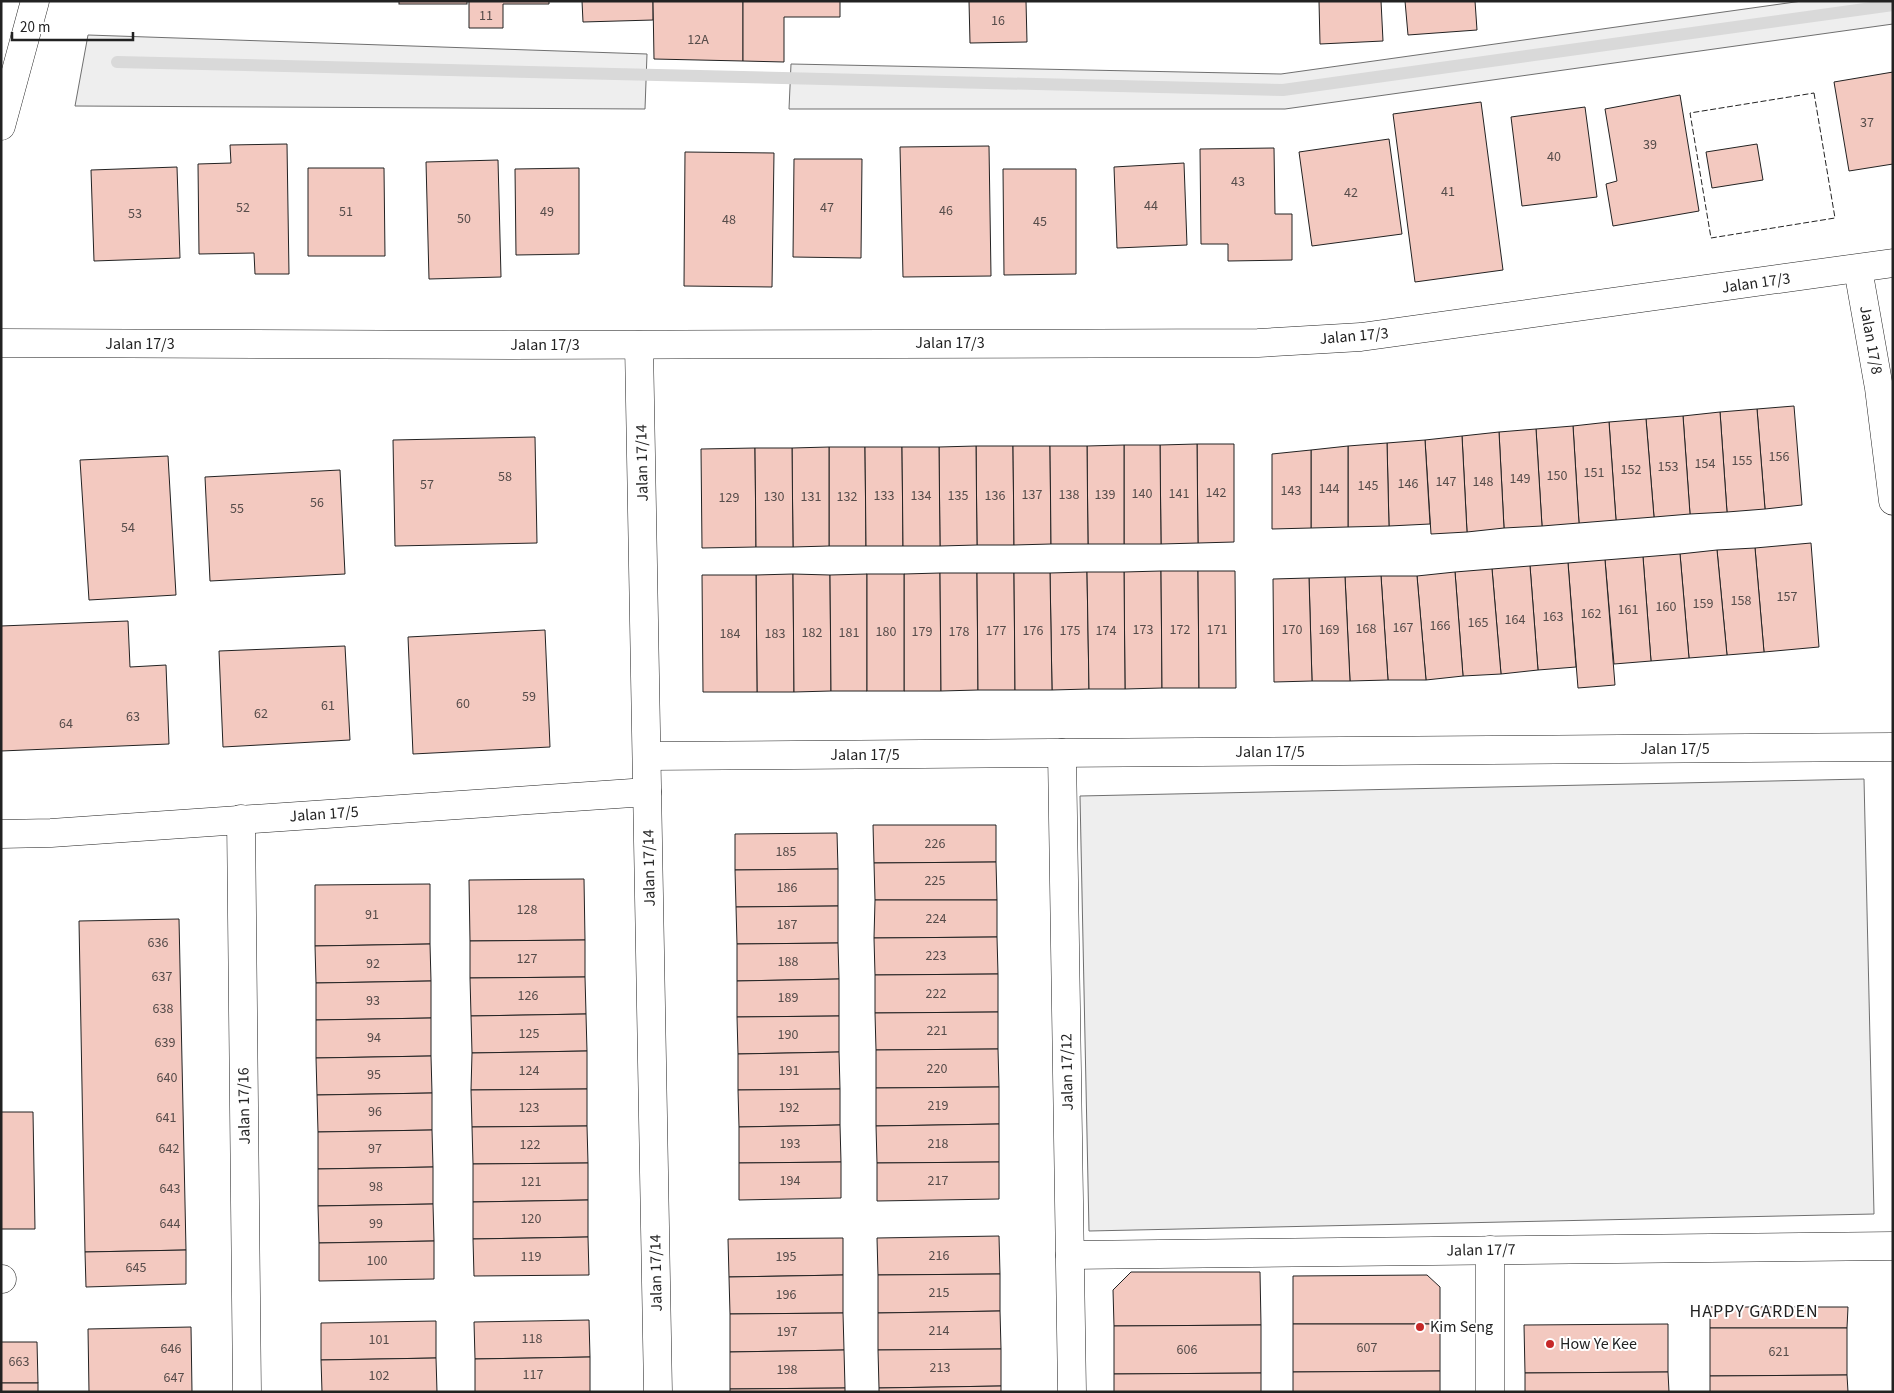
<svg xmlns="http://www.w3.org/2000/svg" width="1894" height="1393" viewBox="0 0 1894 1393" font-family="'Source Sans 3',sans-serif">
  <style>
    .green { fill: #eee; stroke: #6f6f6f }
    .lines { fill: none; stroke-linecap: round; stroke-linejoin: round }
    .stream { stroke: #d9d9d9; stroke-width: 12 }
    .building { fill: #f3c9c0; stroke: #222 }
    .minor-casing { stroke: #222; stroke-width: 29 }
    .minor { stroke: #fff; stroke-width: 28 }
    .fence { stroke: #222; stroke-width: 1; stroke-dasharray: 6 2.5; stroke-linecap: butt }
    .poi-dot { fill: #c62828; stroke: #fff; stroke-width: 2 }
    .labels { text-anchor: middle; dominant-baseline: central; stroke-width: 4; stroke-linejoin: round; paint-order: stroke }
    .number-label { font-size: 14px; fill: #564c4a }
    .street-label { font-size: 16px; fill: #222; stroke: #fff }
    .poi-label { font-size: 16px; fill: #222; stroke: #fff; text-anchor: start }
    .neighbourhood-label { font-size: 18px; letter-spacing: 1px; fill: #222; stroke: #fff }
  </style>
  <rect width="100%" height="100%" fill="#fff"/>
  <g class="green">
    <path d="M1802,1H1893V24L1285,109H789L791,64L1281,74Z"/>
    <path d="M88,35L647,54L645,109L75,106Z"/>
    <path d="M1864,779L1874,1214L1089,1231L1080,796Z"/>
  </g>
  <g class="lines">
    <path class="stream" d="M117,62L1283,90L1893,5"/>
  </g>
  <g class="building">
    <rect x="399" y="1" width="68" height="3"/>
    <path d="M469,1H549V4H503V28H469Z"/>
    <path d="M582,1H653V20L583,22Z"/>
    <path d="M653,1H743V61L654,59Z"/>
    <path d="M743,1H840V17H784V62L743,61Z"/>
    <path d="M969,1H1026L1027,42L970,43Z"/>
    <path d="M1319,1H1381L1383,41L1320,44Z"/>
    <path d="M1405,1H1475L1477,30L1408,35Z"/>
    <path d="M1893,72V164L1849,171L1834,82Z"/>
    <path d="M1680,95L1699,211L1613,226L1606,184L1617,181L1605,109Z"/>
    <path d="M1481,102L1503,270L1415,282L1393,114Z"/>
    <path d="M1585,107L1597,197L1522,206L1511,117Z"/>
    <path d="M1389,139L1402,234L1312,246L1299,152Z"/>
    <path d="M287,144L289,274H255L254,253L199,254L198,164L231,163L230,145Z"/>
    <path d="M1757,144L1763,180L1712,188L1706,152Z"/>
    <path d="M989,146L991,276L903,277L900,147Z"/>
    <path d="M1274,148L1275,214H1292V260L1228,261V244H1201L1200,149Z"/>
    <path d="M685,152L774,153L772,287L684,286Z"/>
    <path d="M794,159H862L861,258L793,257Z"/>
    <path d="M498,160L501,277L429,279L426,162Z"/>
    <path d="M1184,163L1187,245L1117,248L1114,167Z"/>
    <path d="M177,167L180,258L94,261L91,170Z"/>
    <path d="M308,168H384L385,256H308Z"/>
    <path d="M579,168V254L516,255L515,169Z"/>
    <path d="M1003,169H1076V274L1004,275Z"/>
    <path d="M1794,406L1802,505L1765,509L1757,409Z"/>
    <path d="M1757,409L1765,509L1727,512L1720,412Z"/>
    <path d="M1720,412L1727,512L1690,514L1683,416Z"/>
    <path d="M1683,416L1690,514L1654,517L1646,419Z"/>
    <path d="M1646,419L1654,517L1616,520L1609,422Z"/>
    <path d="M1609,422L1616,520L1579,523L1573,426Z"/>
    <path d="M1573,426L1579,523L1542,526L1536,429Z"/>
    <path d="M1536,429L1542,526L1504,528L1499,432Z"/>
    <path d="M1499,432L1504,528L1467,532L1462,436Z"/>
    <path d="M1462,436L1467,532L1431,534L1425,440Z"/>
    <path d="M535,437L537,543L395,546L393,440Z"/>
    <path d="M1425,440L1430,524L1389,526L1387,443Z"/>
    <path d="M1387,443L1389,526L1348,527V446Z"/>
    <path d="M1197,444H1234V542L1198,543Z"/>
    <path d="M1197,444L1198,543L1161,544L1160,445Z"/>
    <path d="M1124,445H1160L1161,544H1124Z"/>
    <path d="M1124,445V544H1088L1087,446Z"/>
    <path d="M976,446H1013L1014,545H977Z"/>
    <path d="M976,446L977,545L940,546L939,447Z"/>
    <path d="M1013,446H1050L1051,544L1014,545Z"/>
    <path d="M1050,446H1087L1088,544H1051Z"/>
    <path d="M1348,446V527L1311,528V450Z"/>
    <path d="M829,447H865L866,546H829Z"/>
    <path d="M829,447V546L793,547L792,448Z"/>
    <path d="M865,447H902L903,546H866Z"/>
    <path d="M902,447H939L940,546H903Z"/>
    <path d="M755,448L756,547L702,548L701,449Z"/>
    <path d="M755,448H792L793,547H756Z"/>
    <path d="M1311,450V528L1272,529V454Z"/>
    <path d="M168,456L176,595L89,600L80,460Z"/>
    <path d="M340,470L345,574L210,581L205,477Z"/>
    <path d="M1811,543L1819,647L1764,652L1755,548Z"/>
    <path d="M1755,548L1764,652L1727,655L1717,550Z"/>
    <path d="M1717,550L1727,655L1689,658L1680,554Z"/>
    <path d="M1680,554L1689,658L1651,661L1643,557Z"/>
    <path d="M1643,557L1651,661L1614,664L1605,560Z"/>
    <path d="M1605,560L1615,685L1578,688L1568,563Z"/>
    <path d="M1568,563L1576,667L1538,670L1530,566Z"/>
    <path d="M1530,566L1538,670L1501,674L1492,569Z"/>
    <path d="M1492,569L1501,674L1463,676L1455,572Z"/>
    <path d="M1161,571L1162,688L1125,689L1124,572Z"/>
    <path d="M1161,571H1198L1199,688H1162Z"/>
    <path d="M1198,571H1235L1236,688H1199Z"/>
    <path d="M1087,572L1089,689L1052,690L1050,573Z"/>
    <path d="M1087,572H1124L1125,689H1089Z"/>
    <path d="M1455,572L1463,676L1426,680L1417,576Z"/>
    <path d="M940,573L941,691H904V574Z"/>
    <path d="M940,573H977L978,690L941,691Z"/>
    <path d="M977,573H1014L1015,690H978Z"/>
    <path d="M1014,573H1050L1052,690H1015Z"/>
    <path d="M793,574L794,692H757L756,575Z"/>
    <path d="M793,574L830,575L831,691L794,692Z"/>
    <path d="M867,574V691H831L830,575Z"/>
    <rect x="867" y="574" width="37" height="117"/>
    <path d="M702,575H756L757,692H703Z"/>
    <path d="M1381,576H1417L1426,680H1388Z"/>
    <path d="M1381,576L1388,680L1350,681L1345,577Z"/>
    <path d="M1345,577L1350,681H1312L1309,578Z"/>
    <path d="M1309,578L1312,681L1274,682L1273,579Z"/>
    <path d="M128,621L130,667L166,665L169,744L1,751V626Z"/>
    <path d="M545,630L550,747L413,754L408,637Z"/>
    <path d="M345,646L350,740L223,747L219,651Z"/>
    <path d="M873,825H996V862L874,863Z"/>
    <path d="M837,833L838,869L735,870V834Z"/>
    <path d="M996,862L997,900H875L874,863Z"/>
    <path d="M838,869V906L736,907L735,870Z"/>
    <path d="M584,879L585,940L470,941L469,880Z"/>
    <path d="M430,884V944L315,946V885Z"/>
    <path d="M875,900H997V937L874,938Z"/>
    <path d="M838,906V943L737,944L736,907Z"/>
    <path d="M179,919L186,1250L85,1252L79,921Z"/>
    <path d="M997,937L998,974L875,975L874,938Z"/>
    <path d="M585,940V977L470,978V941Z"/>
    <path d="M838,943L839,979L737,981V944Z"/>
    <path d="M430,944L431,981L316,983L315,946Z"/>
    <path d="M998,974V1012L875,1013V975Z"/>
    <path d="M585,977L586,1014L471,1016L470,978Z"/>
    <path d="M839,979V1016L737,1017V981Z"/>
    <path d="M431,981V1018L316,1020V983Z"/>
    <path d="M998,1012V1049L876,1050L875,1013Z"/>
    <path d="M586,1014L587,1051L472,1053L471,1016Z"/>
    <path d="M839,1016V1052L738,1054L737,1017Z"/>
    <path d="M431,1018V1056L316,1058V1020Z"/>
    <path d="M998,1049L999,1087L876,1088V1050Z"/>
    <path d="M587,1051V1089L471,1090L472,1053Z"/>
    <path d="M839,1052L840,1089L738,1090V1054Z"/>
    <path d="M431,1056L432,1093L317,1095L316,1058Z"/>
    <path d="M999,1087V1124L876,1126V1088Z"/>
    <path d="M587,1089V1126L472,1127L471,1090Z"/>
    <path d="M840,1089V1125L739,1127L738,1090Z"/>
    <path d="M432,1093V1130L318,1132L317,1095Z"/>
    <path d="M1,1112H33L35,1229H1Z"/>
    <path d="M999,1124V1162L877,1163L876,1126Z"/>
    <path d="M840,1125L841,1162L739,1163V1127Z"/>
    <path d="M587,1126L588,1163L473,1164L472,1127Z"/>
    <path d="M432,1130L433,1167L318,1169V1132Z"/>
    <path d="M841,1162V1198L739,1200V1163Z"/>
    <path d="M999,1162V1199L877,1201V1163Z"/>
    <path d="M588,1163V1200L473,1202V1164Z"/>
    <path d="M433,1167V1204L318,1206V1169Z"/>
    <path d="M588,1200V1237L473,1239V1202Z"/>
    <path d="M433,1204L434,1241L319,1243L318,1206Z"/>
    <path d="M999,1236L1000,1274L878,1275L877,1238Z"/>
    <path d="M588,1237L589,1275L474,1276L473,1239Z"/>
    <path d="M843,1238V1275L729,1277L728,1239Z"/>
    <path d="M434,1241V1279L319,1281V1243Z"/>
    <path d="M186,1250V1284L86,1287L85,1252Z"/>
    <path d="M1131,1272H1260L1261,1325L1114,1326L1113,1290Z"/>
    <path d="M1000,1274V1311L878,1313V1275Z"/>
    <path d="M843,1275V1313L730,1314L729,1277Z"/>
    <path d="M1427,1275L1440,1287V1324H1293V1276Z"/>
    <path d="M1710,1307H1848L1847,1328H1710Z"/>
    <path d="M1000,1311L1001,1349L878,1350V1313Z"/>
    <path d="M843,1313L844,1350L730,1352V1314Z"/>
    <path d="M589,1320L590,1357L475,1359L474,1322Z"/>
    <path d="M436,1321V1358L321,1360V1323Z"/>
    <path d="M1293,1324H1440V1371L1293,1372Z"/>
    <path d="M1668,1324V1372L1525,1373L1524,1325Z"/>
    <path d="M1261,1325V1373L1114,1374V1326Z"/>
    <path d="M191,1327L192,1392H89L88,1329Z"/>
    <path d="M1710,1328H1847V1375L1710,1376Z"/>
    <path d="M1,1342H37L38,1383H1Z"/>
    <path d="M1001,1349V1386L879,1388L878,1350Z"/>
    <path d="M844,1350L845,1388L730,1389V1352Z"/>
    <path d="M590,1357V1392H475V1359Z"/>
    <path d="M436,1358L437,1392H322L321,1360Z"/>
    <path d="M1440,1371V1392H1293V1372Z"/>
    <path d="M1668,1372L1669,1392H1525V1373Z"/>
    <path d="M1261,1373V1392H1114V1374Z"/>
    <path d="M1847,1375L1848,1392H1710V1376Z"/>
    <rect x="1" y="1383" width="37" height="9"/>
    <path d="M1001,1386V1392H879V1388Z"/>
    <path d="M845,1388V1392H730V1389Z"/>
  </g>
  <g class="lines">
    <g class="minor-casing">
      <g id="minor">
        <path d="M1,126L35,1"/>
        <path d="M1858,269L1879,388L1893,501"/>
        <path d="M1,343L509,345L1258,343L1361,337L1893,263"/>
        <path d="M639,345L658,1392"/>
        <path d="M1062,753L1072,1392"/>
        <path d="M647,756L1893,747"/>
        <path d="M241,819L247,1392"/>
        <path d="M1,834L51,833L647,792"/>
        <path d="M1070,1255L1893,1246"/>
        <path d="M1,1279H2"/>
        <path d="M1490,1392V1250"/>
      </g>
    </g>
    <use href="#minor" class="minor"/>
    <path class="fence" d="M1814,93L1835,218L1711,238L1690,113Z"/>
  </g>
  <g class="poi-dot">
    <circle cx="1420" cy="1327" r="5"/>
    <circle cx="1550" cy="1344" r="5"/>
  </g>
  <g class="labels">
    <g class="number-label">
      <text x="486" y="16">11</text>
      <text x="998" y="21">16</text>
      <text x="698" y="40">12A</text>
      <text x="1867" y="123">37</text>
      <text x="1650" y="145">39</text>
      <text x="1554" y="157">40</text>
      <text x="1238" y="182">43</text>
      <text x="1448" y="192">41</text>
      <text x="1351" y="193">42</text>
      <text x="1151" y="206">44</text>
      <text x="243" y="208">52</text>
      <text x="827" y="208">47</text>
      <text x="946" y="211">46</text>
      <text x="346" y="212">51</text>
      <text x="547" y="212">49</text>
      <text x="135" y="214">53</text>
      <text x="464" y="219">50</text>
      <text x="729" y="220">48</text>
      <text x="1040" y="222">45</text>
      <text x="1779" y="457">156</text>
      <text x="1742" y="461">155</text>
      <text x="1705" y="464">154</text>
      <text x="1668" y="467">153</text>
      <text x="1631" y="470">152</text>
      <text x="1594" y="473">151</text>
      <text x="1557" y="476">150</text>
      <text x="505" y="477">58</text>
      <text x="1520" y="479">149</text>
      <text x="1446" y="482">147</text>
      <text x="1483" y="482">148</text>
      <text x="1408" y="484">146</text>
      <text x="427" y="485">57</text>
      <text x="1368" y="486">145</text>
      <text x="1329" y="489">144</text>
      <text x="1291" y="491">143</text>
      <text x="1216" y="493">142</text>
      <text x="1142" y="494">140</text>
      <text x="1179" y="494">141</text>
      <text x="1032" y="495">137</text>
      <text x="1069" y="495">138</text>
      <text x="1105" y="495">139</text>
      <text x="884" y="496">133</text>
      <text x="921" y="496">134</text>
      <text x="958" y="496">135</text>
      <text x="995" y="496">136</text>
      <text x="774" y="497">130</text>
      <text x="811" y="497">131</text>
      <text x="847" y="497">132</text>
      <text x="729" y="498">129</text>
      <text x="317" y="503">56</text>
      <text x="237" y="509">55</text>
      <text x="128" y="528">54</text>
      <text x="1787" y="597">157</text>
      <text x="1741" y="601">158</text>
      <text x="1703" y="604">159</text>
      <text x="1666" y="607">160</text>
      <text x="1628" y="610">161</text>
      <text x="1591" y="614">162</text>
      <text x="1553" y="617">163</text>
      <text x="1515" y="620">164</text>
      <text x="1478" y="623">165</text>
      <text x="1440" y="626">166</text>
      <text x="1403" y="628">167</text>
      <text x="1366" y="629">168</text>
      <text x="1143" y="630">173</text>
      <text x="1180" y="630">172</text>
      <text x="1217" y="630">171</text>
      <text x="1292" y="630">170</text>
      <text x="1329" y="630">169</text>
      <text x="996" y="631">177</text>
      <text x="1033" y="631">176</text>
      <text x="1070" y="631">175</text>
      <text x="1106" y="631">174</text>
      <text x="886" y="632">180</text>
      <text x="922" y="632">179</text>
      <text x="959" y="632">178</text>
      <text x="812" y="633">182</text>
      <text x="849" y="633">181</text>
      <text x="730" y="634">184</text>
      <text x="775" y="634">183</text>
      <text x="529" y="697">59</text>
      <text x="463" y="704">60</text>
      <text x="328" y="706">61</text>
      <text x="261" y="714">62</text>
      <text x="133" y="717">63</text>
      <text x="66" y="724">64</text>
      <text x="935" y="844">226</text>
      <text x="786" y="852">185</text>
      <text x="935" y="881">225</text>
      <text x="787" y="888">186</text>
      <text x="527" y="910">128</text>
      <text x="372" y="915">91</text>
      <text x="936" y="919">224</text>
      <text x="787" y="925">187</text>
      <text x="158" y="943">636</text>
      <text x="936" y="956">223</text>
      <text x="527" y="959">127</text>
      <text x="788" y="962">188</text>
      <text x="373" y="964">92</text>
      <text x="162" y="977">637</text>
      <text x="936" y="994">222</text>
      <text x="528" y="996">126</text>
      <text x="788" y="998">189</text>
      <text x="373" y="1001">93</text>
      <text x="163" y="1009">638</text>
      <text x="937" y="1031">221</text>
      <text x="529" y="1034">125</text>
      <text x="788" y="1035">190</text>
      <text x="374" y="1038">94</text>
      <text x="165" y="1043">639</text>
      <text x="937" y="1069">220</text>
      <text x="529" y="1071">124</text>
      <text x="789" y="1071">191</text>
      <text x="374" y="1075">95</text>
      <text x="167" y="1078">640</text>
      <text x="938" y="1106">219</text>
      <text x="529" y="1108">123</text>
      <text x="789" y="1108">192</text>
      <text x="375" y="1112">96</text>
      <text x="166" y="1118">641</text>
      <text x="790" y="1144">193</text>
      <text x="938" y="1144">218</text>
      <text x="530" y="1145">122</text>
      <text x="169" y="1149">642</text>
      <text x="375" y="1149">97</text>
      <text x="790" y="1181">194</text>
      <text x="938" y="1181">217</text>
      <text x="531" y="1182">121</text>
      <text x="376" y="1187">98</text>
      <text x="170" y="1189">643</text>
      <text x="531" y="1219">120</text>
      <text x="170" y="1224">644</text>
      <text x="376" y="1224">99</text>
      <text x="939" y="1256">216</text>
      <text x="531" y="1257">119</text>
      <text x="786" y="1257">195</text>
      <text x="377" y="1261">100</text>
      <text x="136" y="1268">645</text>
      <text x="939" y="1293">215</text>
      <text x="786" y="1295">196</text>
      <text x="939" y="1331">214</text>
      <text x="787" y="1332">197</text>
      <text x="532" y="1339">118</text>
      <text x="379" y="1340">101</text>
      <text x="1367" y="1348">607</text>
      <text x="171" y="1349">646</text>
      <text x="1187" y="1350">606</text>
      <text x="1779" y="1352">621</text>
      <text x="19" y="1362">663</text>
      <text x="940" y="1368">213</text>
      <text x="787" y="1370">198</text>
      <text x="533" y="1375">117</text>
      <text x="379" y="1376">102</text>
      <text x="174" y="1378">647</text>
    </g>
    <g class="street-label">
      <text transform="translate(1756 283) rotate(-8)">Jalan 17/3</text>
      <text transform="translate(1354 336) rotate(-5)">Jalan 17/3</text>
      <text transform="translate(1871 340) rotate(80)">Jalan 17/8</text>
      <text x="950" y="343">Jalan 17/3</text>
      <text x="140" y="344">Jalan 17/3</text>
      <text x="545" y="345">Jalan 17/3</text>
      <text transform="translate(642 463) rotate(-91)">Jalan 17/14</text>
      <text x="1675" y="749">Jalan 17/5</text>
      <text x="1270" y="752">Jalan 17/5</text>
      <text x="865" y="755">Jalan 17/5</text>
      <text transform="translate(324 814) rotate(-4)">Jalan 17/5</text>
      <text transform="translate(649 868) rotate(-91)">Jalan 17/14</text>
      <text transform="translate(1067 1072) rotate(-91)">Jalan 17/12</text>
      <text transform="translate(244 1106) rotate(-91)">Jalan 17/16</text>
      <text transform="translate(1481 1250) rotate(-1)">Jalan 17/7</text>
      <text transform="translate(656 1273) rotate(-91)">Jalan 17/14</text>
    </g>
    <g class="poi-label">
      <text x="1430" y="1327">Kim Seng</text>
      <text x="1560" y="1344">How Ye Kee</text>
    </g>
    <g class="neighbourhood-label">
      <text x="1754" y="1311">HAPPY GARDEN</text>
    </g>
  </g>
  <rect width="1894" height="1393" fill="none" stroke="#222222" stroke-width="5"/>
  <path d="M12 32v8h121v-8" fill="none" stroke="#222222" stroke-width="2.5"/>
  <text x="20" y="32" font-size="15" fill="#222222" stroke="#ffffff" stroke-width="4" paint-order="stroke">20 m</text>
</svg>
